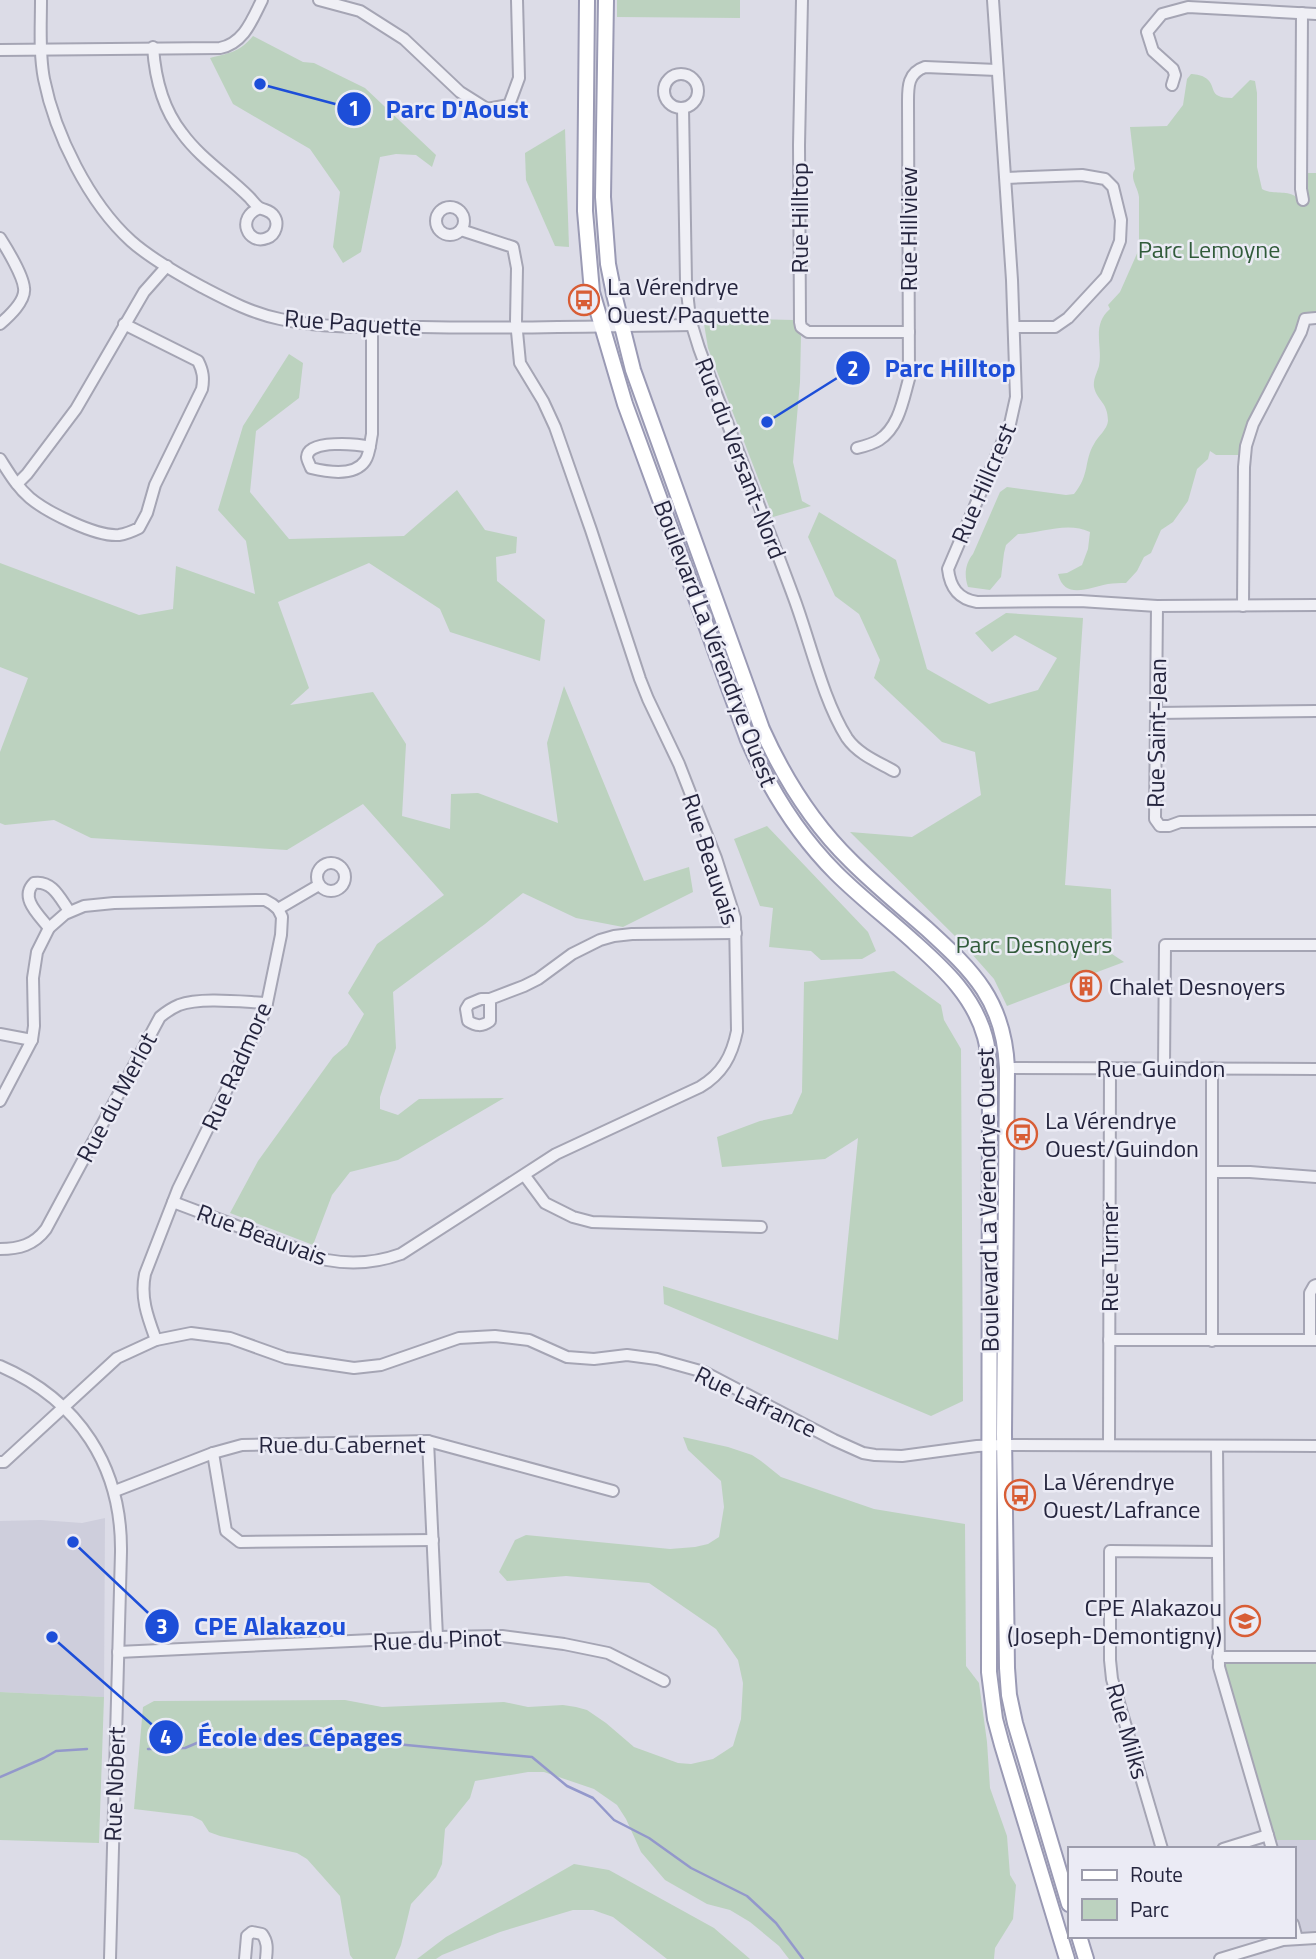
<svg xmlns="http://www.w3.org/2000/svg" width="1316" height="1959" viewBox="0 0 1316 1959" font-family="'Titillium Web',sans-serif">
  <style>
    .built { fill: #cecedc }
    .green { fill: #bcd2bf }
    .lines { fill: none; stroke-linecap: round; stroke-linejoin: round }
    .stream { stroke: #9398cb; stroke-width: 2.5 }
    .minor-casing { stroke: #a5a5b4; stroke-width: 14 }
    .major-casing { stroke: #9a9ab4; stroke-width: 18 }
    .minor { stroke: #efeff5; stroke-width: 10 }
    .major { stroke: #fff; stroke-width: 14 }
    .labels { text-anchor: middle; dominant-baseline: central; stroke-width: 5; stroke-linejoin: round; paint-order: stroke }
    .street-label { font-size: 24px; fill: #25253e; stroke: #ebebf5 }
    .park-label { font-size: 24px; fill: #315b3a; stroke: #ebebf5 }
    .poi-label { font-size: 24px; fill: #25253e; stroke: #ebebf5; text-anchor: start }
    .leader { fill: none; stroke: #1d4ed8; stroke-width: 2.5 }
    .callout-dot { fill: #1d4ed8; stroke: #ebebf5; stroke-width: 2.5 }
    .mark-label { font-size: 21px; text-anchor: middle; font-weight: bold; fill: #fff }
    .callout-label { font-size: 26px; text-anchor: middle; font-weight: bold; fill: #1d4ed8; stroke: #ebebf5; stroke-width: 5; stroke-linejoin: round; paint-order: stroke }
  </style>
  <rect width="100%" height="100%" fill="#dcdce7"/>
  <g class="built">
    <path d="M105,1518L104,1697L0,1692V1521L41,1520L82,1523Z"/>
    <path d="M1269,1840H1316V1938L1297,1939L1293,1924V1849H1272Z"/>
  </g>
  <g class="green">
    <path d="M617,0H740V18L617,17Z"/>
    <path d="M253,36L303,62L314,63L365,88L436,155L432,167L416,155L396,154L380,157L361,252L343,263L333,247L340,192L310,149L233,104L210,58C229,53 240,52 253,36Z"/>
    <path d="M1191,74C1194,74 1201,75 1204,77C1219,85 1205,98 1232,98L1250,80L1255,81L1257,93V167L1262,189C1274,196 1290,188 1299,200L1301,173H1316V315L1253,424L1244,455H1216L1210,451L1208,459L1197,469L1188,501L1173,522L1161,530L1151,553L1144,557L1137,571L1126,583C1120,583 1114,583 1108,584C1090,587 1065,601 1058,574L1067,573L1082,565L1088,549L1090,532C1068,521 1041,533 1018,534L1006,545L1004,553L1001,577L990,590L968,587C964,575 965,564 973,554L1000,492L1007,487L1066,495L1074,494C1090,475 1084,460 1094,444C1098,436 1107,430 1108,421C1108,402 1097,401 1094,387C1093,379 1097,373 1099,366C1103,346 1091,325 1110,309L1108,305L1120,292L1139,249V197C1138,187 1129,178 1135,169L1130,127L1167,126L1183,105L1187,79Z"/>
    <path d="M565,129L569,247L555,246L526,180L525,153Z"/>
    <path d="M703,318L794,320L801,336L800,382L793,462L802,501L811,506L773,517L708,348Z"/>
    <path d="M289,354L303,363L299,398L256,431L250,492L289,539L404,536L457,490L485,530L517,537L516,553L496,557L497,581L545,620L540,661L450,632L440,609L369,563L278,602L309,688L290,705L373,692L406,744L402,816L450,829L451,794L478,793L558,823L547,743L564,686L644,881L689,867L693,892L623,927L576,918L523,893L485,924L393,992L396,1048L380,1097V1109L398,1115L419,1099L504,1098L398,1160L350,1172L332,1195L313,1245L230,1213L258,1161L333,1057L347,1045L364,1014L348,993L377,944L444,895L363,804L287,850L91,838L54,820L5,825L0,823V752L28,678L0,667V563L139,615L173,609L176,566L255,594L246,541L218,510L243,426Z"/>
    <path d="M819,512L896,560L927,669L989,704L1038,690L1057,658L1015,635L992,652L975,633L1006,613L1083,618L1065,885L1111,889L1112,954L1124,962L1007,1006L994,979L963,944L850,832L912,837L981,795L975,752L942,742L874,678L880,660L859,614L835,596L808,537Z"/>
    <path d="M767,826L868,932L876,951L862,959L821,960L811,951L769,947L773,908L760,906L734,839Z"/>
    <path d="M894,971L941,1005L944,1020L961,1049L963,1401L931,1416L664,1304L663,1286L838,1340L858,1138L825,1159L722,1167L717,1137L760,1121L792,1114L802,1092L804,982Z"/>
    <path d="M683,1437L728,1447L752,1455L761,1461L781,1477L874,1509L965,1524L966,1666L979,1683L987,1742L990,1788L1007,1836L1010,1875L1016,1885L1013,1919L995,1948L994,1959H789L779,1946L750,1922L730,1910L707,1904L665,1880L641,1852L626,1819L617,1805L594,1789L544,1772H528L475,1781L470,1798L445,1829L442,1864L436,1877L411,1904L401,1945L395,1959H353L350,1955L340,1896L307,1859L297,1853L220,1836L209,1832L202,1821L192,1816L134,1809L143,1707L154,1701L345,1700L382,1707L504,1702L528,1707L563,1705L576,1707L587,1710L606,1723L634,1747L678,1763L691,1764L713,1759L733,1746L741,1719L743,1683L738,1660L716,1629L649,1583L566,1576L507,1581L499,1572L515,1540L526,1535L670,1549L695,1547L708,1544L719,1537L724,1507L721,1481L688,1450Z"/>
    <path d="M1218,1657H1316V1840H1269Z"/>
    <path d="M0,1692L104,1697L99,1843L0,1840Z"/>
    <path d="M574,1864L609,1870L714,1928L750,1959H667L613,1917L593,1910H573L500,1932L442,1955L436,1959H417L446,1937Z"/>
  </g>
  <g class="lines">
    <g class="stream">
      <path d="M148,1749L185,1748L218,1734L239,1732L283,1747L365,1741L532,1757L567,1786L593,1798L614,1820L649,1838L691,1868L747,1896L776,1923L803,1959"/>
      <path d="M0,1777L44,1758L56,1751L87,1749"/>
    </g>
    <g class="minor-casing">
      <g id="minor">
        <path d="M41,0C41,26 39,53 44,79C55,134 89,203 131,241C150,258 178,274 202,287C227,300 251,313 280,319C325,329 375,327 422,327C512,329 602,326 692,325"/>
        <path d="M319,0L360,11L404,39L460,92L487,109L509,105L519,78L517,0"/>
        <path d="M802,0L799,145L800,322L801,327L808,332H909"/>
        <path d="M993,0L1012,280L1016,397L1010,424L948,569C950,587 958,599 977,602L1080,601L1157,606L1316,605"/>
        <path d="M1302,13L1301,189L1303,200"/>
        <path d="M153,47C155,77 163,109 182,133C200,158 227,175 249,197C252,200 256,206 260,208C266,211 270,210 274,216C279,223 276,235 267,238C248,246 235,217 260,208"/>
        <path d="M0,50L220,48C244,43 252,20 262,0"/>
        <circle cx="681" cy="91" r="17"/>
        <path d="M1172,85L1175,75L1173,69L1153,51L1147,32L1162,14L1188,7L1316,14"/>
        <path d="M683,108L686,282L690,319L699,348C730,432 763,514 794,598C810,641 823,700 847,738C858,754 878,762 894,771"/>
        <path d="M1006,178L1082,175L1105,179L1113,187L1121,220L1120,241L1106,277L1068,318L1055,327H1014"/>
        <circle cx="450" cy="221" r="14"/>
        <path d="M0,238C7,249 23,276 24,288C26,301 8,317 0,324"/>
        <path d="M370,447C358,444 308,439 307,457C307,460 310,465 311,468C327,472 354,477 365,461C370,454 370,443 372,434V327"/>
        <path d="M857,448C865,446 873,444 879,440C899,427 903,400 909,379L908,104C908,88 907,73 925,67L997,70"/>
        <path d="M0,459C9,473 17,487 30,498C47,512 96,537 119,535C126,534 133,531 139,528L147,513L155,485L202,389C204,378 203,371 198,361L124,324"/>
        <path d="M17,484L27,474L76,409L144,292L167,266"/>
        <path d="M1157,606L1155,819L1160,826H1169L1180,822L1316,821"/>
        <path d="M1243,606L1244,467L1246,446L1253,424L1301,332L1305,319L1316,318"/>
        <path d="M1157,713L1316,711"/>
        <circle cx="331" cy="877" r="14"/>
        <path d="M278,909L319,885"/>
        <path d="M49,928C39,915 19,898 34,883C52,880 60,898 69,911"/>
        <path d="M490,999V1021C482,1027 476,1026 468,1021L466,1009L469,1004L481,999H490L524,986L538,979L572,954L600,940L614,936L632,934L736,933"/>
        <path d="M0,1034L32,1040"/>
        <path d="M1007,1068L1316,1069"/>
        <path d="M1164,1068L1165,945H1316"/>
        <path d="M0,1101L32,1040L34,1026L33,978L37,952L49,928L65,914L84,906L114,903L258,900H265L272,904L278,909L282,917L281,935L267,1003L263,1016L178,1189L145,1274C140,1298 148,1318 156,1340"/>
        <path d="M1212,1172H1250L1316,1177"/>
        <path d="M525,1176L545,1203L573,1217L592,1222L761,1227"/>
        <path d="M173,1202L327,1260C353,1265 376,1263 401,1254L556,1154L700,1087C722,1074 732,1056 737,1031L735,918L716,858L695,805L679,764L648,699L640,679L591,530L555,427L543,401L520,363L516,321L517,268L513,247L461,230"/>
        <path d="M0,1249C19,1249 34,1245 46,1229L160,1017C166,1012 172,1008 179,1005C201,997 243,1002 267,1003"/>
        <path d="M1109,1340H1316"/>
        <path d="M1310,1340V1293L1314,1286L1316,1285"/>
        <path d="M1212,1341V1068"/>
        <path d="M0,1366C79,1400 122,1467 121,1552L110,1959"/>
        <path d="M428,1441L437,1637"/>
        <path d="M1109,1445L1110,1068"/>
        <path d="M1217,1446L1219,1667L1272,1849"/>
        <path d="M213,1453L226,1531L240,1542L433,1540"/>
        <path d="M0,1462H4L117,1358L156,1340L191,1333L230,1338L286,1358L354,1368L381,1365L459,1338L495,1336L529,1340L567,1357L594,1359L627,1355L657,1359L704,1372L834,1440L863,1453L875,1455L902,1456L977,1446L1004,1445L1316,1446"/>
        <path d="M115,1491L213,1453L242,1445L428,1441L613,1491"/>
        <path d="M118,1652L437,1637L502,1636L564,1644L608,1653L664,1681"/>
        <path d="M1218,1657H1316"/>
        <path d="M1162,1849L1112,1679L1110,1660V1551L1217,1552"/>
        <path d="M1223,1849L1268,1835"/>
        <path d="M1293,1924L1297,1939"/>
        <path d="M245,1959L247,1936L252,1932L262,1934C268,1942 267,1949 266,1959"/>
        <path d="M1220,1959L1283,1940L1316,1938"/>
      </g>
    </g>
    <g class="major-casing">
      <g id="major">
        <path d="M587,0L585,211L592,292L625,404L748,740C770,790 797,834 836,873C861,898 890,920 916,944C945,970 974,997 985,1037C989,1051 989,1065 990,1079L989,1672L995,1719L1002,1745L1067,1959"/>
        <path d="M606,0L603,197L608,264L614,294L633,370L762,729C784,778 812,823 851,861C875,885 902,907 927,929C974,972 1004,1001 1007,1068L1004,1434L1007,1668L1009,1695L1015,1723L1069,1904"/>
        <path d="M1079,1936L1086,1959"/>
      </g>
    </g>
    <use href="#minor" class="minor"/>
    <use href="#major" class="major"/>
  </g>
  <defs>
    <g id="bus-ring" transform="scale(1.575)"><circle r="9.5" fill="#ebebf5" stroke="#d85d35" stroke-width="1.5"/><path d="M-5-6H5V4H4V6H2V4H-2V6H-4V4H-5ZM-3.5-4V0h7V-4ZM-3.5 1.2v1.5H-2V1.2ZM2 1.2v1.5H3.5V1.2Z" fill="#d85d35"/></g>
    <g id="building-ring" transform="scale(1.575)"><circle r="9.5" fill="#ebebf5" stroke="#d85d35" stroke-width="1.5"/><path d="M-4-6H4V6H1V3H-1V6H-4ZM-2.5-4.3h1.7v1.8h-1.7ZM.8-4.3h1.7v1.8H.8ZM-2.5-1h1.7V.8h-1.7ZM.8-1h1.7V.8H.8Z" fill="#d85d35"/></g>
    <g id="school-ring" transform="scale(1.575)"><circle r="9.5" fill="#ebebf5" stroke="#d85d35" stroke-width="1.5"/><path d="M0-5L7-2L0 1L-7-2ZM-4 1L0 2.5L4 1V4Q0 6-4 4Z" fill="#d85d35"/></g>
  </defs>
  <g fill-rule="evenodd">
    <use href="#bus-ring" x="584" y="300"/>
    <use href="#building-ring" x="1086" y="986"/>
    <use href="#bus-ring" x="1022" y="1134"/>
    <use href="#bus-ring" x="1020" y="1495"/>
    <use href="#school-ring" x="1245" y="1621"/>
  </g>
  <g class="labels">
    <g class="street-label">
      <text transform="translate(799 218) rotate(-90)">Rue Hilltop</text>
      <text transform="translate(908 229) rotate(-90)">Rue Hillview</text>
      <text transform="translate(353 322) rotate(4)">Rue Paquette</text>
      <text transform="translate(741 458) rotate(69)">Rue du Versant-Nord</text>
      <text transform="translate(983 483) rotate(-67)">Rue Hillcrest</text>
      <text transform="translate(716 643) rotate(69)">Boulevard La Vérendrye Ouest</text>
      <text transform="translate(1156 733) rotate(-89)">Rue Saint-Jean</text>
      <text transform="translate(711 859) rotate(72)">Rue Beauvais</text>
      <text transform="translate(236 1066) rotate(-66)">Rue Radmore</text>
      <text x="1161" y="1068">Rue Guindon</text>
      <text transform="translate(116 1097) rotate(-62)">Rue du Merlot</text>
      <text transform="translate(987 1200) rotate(-91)">Boulevard La Vérendrye Ouest</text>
      <text transform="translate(262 1234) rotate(20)">Rue Beauvais</text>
      <text transform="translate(1109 1257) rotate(-90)">Rue Turner</text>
      <text transform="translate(756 1401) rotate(26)">Rue Lafrance</text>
      <text x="342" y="1444">Rue du Cabernet</text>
      <text transform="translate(437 1639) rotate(-2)">Rue du Pinot</text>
      <text transform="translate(1128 1731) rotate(74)">Rue Milks</text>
      <text transform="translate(114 1784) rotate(-88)">Rue Nobert</text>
    </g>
    <g class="park-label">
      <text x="1209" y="249">Parc Lemoyne</text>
      <text x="1034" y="944">Parc Desnoyers</text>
    </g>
    <g class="poi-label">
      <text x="607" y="286">La Vérendrye<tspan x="607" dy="28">Ouest/Paquette</tspan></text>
      <text x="1109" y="986">Chalet Desnoyers</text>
      <text x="1045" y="1120">La Vérendrye<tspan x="1045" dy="28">Ouest/Guindon</tspan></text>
      <text x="1043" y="1481">La Vérendrye<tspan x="1043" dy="28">Ouest/Lafrance</tspan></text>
      <text x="1222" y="1607" text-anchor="end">CPE Alakazou<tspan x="1222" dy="28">(Joseph-Demontigny)</tspan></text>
    </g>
  </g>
  <path class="leader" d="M260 84L354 109M767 422L853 368M73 1542L162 1626M52 1637L166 1737"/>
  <g class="callout-dot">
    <circle cx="260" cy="84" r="7"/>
    <circle cx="767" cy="422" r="7"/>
    <circle cx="73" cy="1542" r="7"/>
    <circle cx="52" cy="1637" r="7"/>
    <circle cx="354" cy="109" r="18"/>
    <circle cx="853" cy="368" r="18"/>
    <circle cx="162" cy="1626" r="18"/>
    <circle cx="166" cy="1737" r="18"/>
  </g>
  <g class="mark-label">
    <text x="354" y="116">1</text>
    <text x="853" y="376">2</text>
    <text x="162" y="1634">3</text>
    <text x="166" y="1745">4</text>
  </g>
  <g class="callout-label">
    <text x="457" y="118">Parc D'Aoust</text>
    <text x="950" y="377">Parc Hilltop</text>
    <text x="270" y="1635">CPE Alakazou</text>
    <text x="300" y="1746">École des Cépages</text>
  </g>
  <rect x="1068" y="1847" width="228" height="91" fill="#ebebf5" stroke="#9c9cac" stroke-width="2"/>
  <rect x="1082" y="1870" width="35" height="10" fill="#ffffff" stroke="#9c9cac" stroke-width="2"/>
  <text x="1130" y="1882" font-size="21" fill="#25253e">Route</text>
  <rect x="1082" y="1899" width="35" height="21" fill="#bcd2bf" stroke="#9c9cac" stroke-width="2"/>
  <text x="1130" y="1917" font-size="21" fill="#25253e">Parc</text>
</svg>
